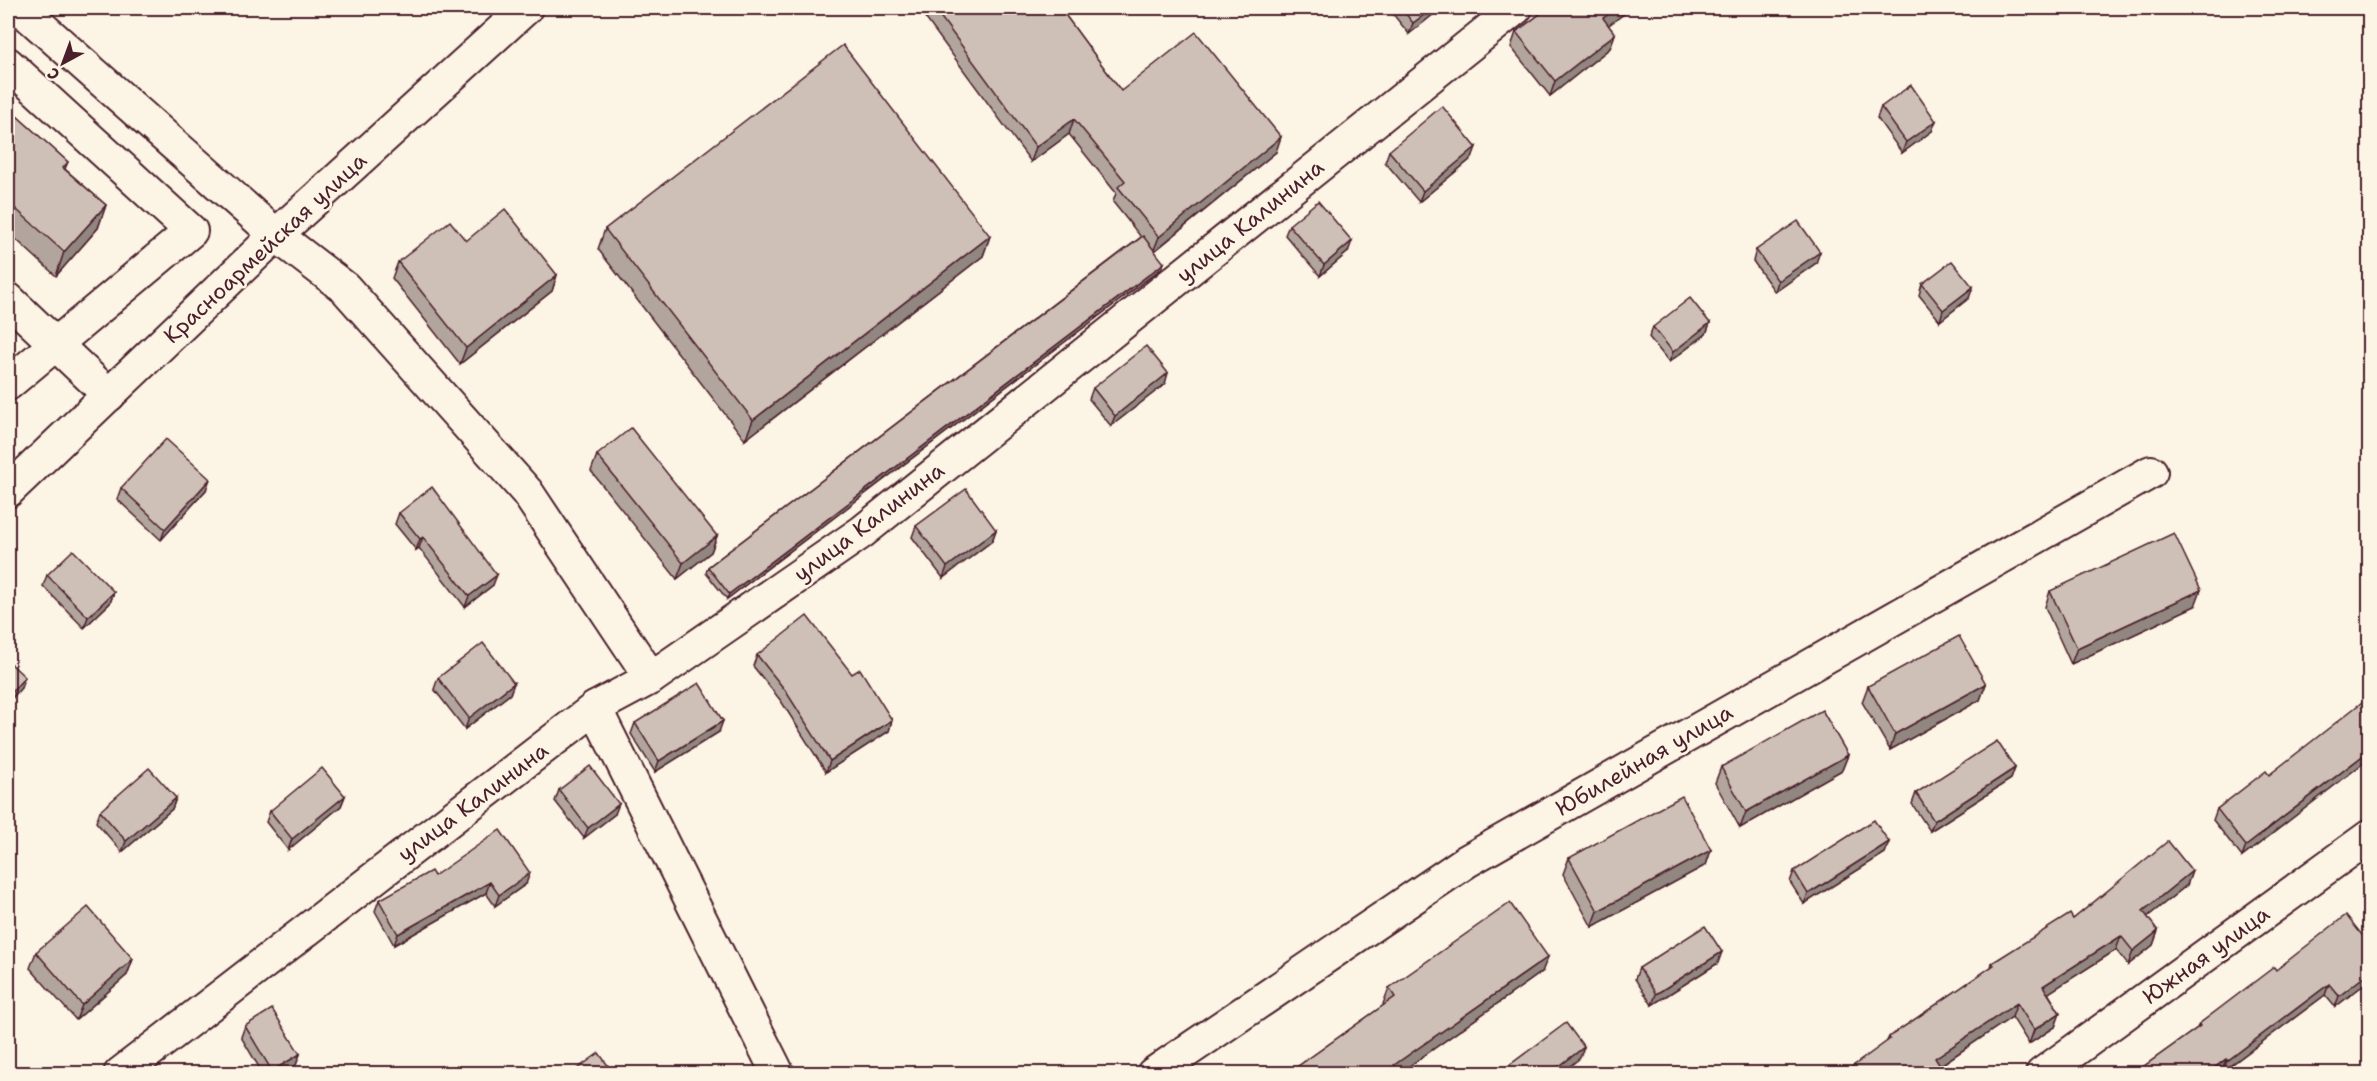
<svg xmlns="http://www.w3.org/2000/svg" width="2377" height="1081" viewBox="0 0 2377 1081" font-family="'Shantell Sans',sans-serif">
  <style>
    .lines { fill: none; stroke-linecap: round; stroke-linejoin: round }
    .minor-casing { stroke: #4a1f2b; stroke-width: 36 }
    .minor { stroke: #fcf5e5; stroke-width: 32 }
    .wall { fill: #b2a59d; stroke: #4a1f2b; stroke-width: 1.5 }
    .shaded-wall { fill: #918680; stroke: #4a1f2b; stroke-width: 1.5 }
    .building { fill: #cfc0b7; stroke: #4a1f2b; stroke-width: 1.5 }
    .labels { text-anchor: middle; dominant-baseline: central; stroke-width: 5; stroke-linejoin: round; paint-order: stroke }
    .street-label { font-size: 22px; fill: #4a1f2b; stroke: #fcf5e5 }
  </style>
  <rect width="100%" height="100%" fill="#fcf5e5"/>
  <filter id="ink" filterUnits="userSpaceOnUse"><feTurbulence type="fractalNoise" baseFrequency=".0167" numOctaves="2"/><feDisplacementMap in="SourceGraphic" scale="12" xChannelSelector="R" yChannelSelector="G"/><feConvolveMatrix kernelMatrix="1 2 1 2 8 2 1 2 1" color-interpolation-filters="sRGB"/></filter>
  <g filter="url(#ink)">
    <g class="lines">
      <g class="minor-casing">
        <g id="minor">
          <path d="M20,8L276,235L345,288L527,492L651,678"/>
          <path d="M8,64L191,231L8,384"/>
          <path d="M8,299L109,395"/>
          <path d="M8,491L276,235L526,8"/>
          <path d="M595,708L778,1074"/>
          <path d="M120,1074L595,708L651,678L862,532L1516,8"/>
          <path d="M1153,1074L1467,861L2151,472"/>
          <path d="M2042,1074L2370,836"/>
        </g>
      </g>
      <use href="#minor" class="minor"/>
    </g>
    <g class="wall">
      <path d="M918,8H1060L1121,91L1276,152L1155,251L1162,268L727,599L706,573L708,567L1141,237L1113,202L1116,193L1069,134L1031,162Z"/>
      <path d="M1388,8H1441L1440,9L1409,34Z"/>
      <path d="M1548,8H1632L1608,25L1615,34L1610,48L1550,96L1511,47L1516,32Z"/>
      <path d="M1881,107L1932,131L1902,153L1877,118Z"/>
      <path d="M8,108L68,162L65,169L106,205L98,228L56,276L8,232Z"/>
      <path d="M1389,151L1472,158L1419,202L1385,162Z"/>
      <path d="M1289,225L1348,252L1320,276L1285,235Z"/>
      <path d="M605,229L990,236L983,256L745,440L598,249Z"/>
      <path d="M466,241L557,275L552,291L460,364L392,278L398,262Z"/>
      <path d="M1756,250L1816,263L1775,292L1753,261Z"/>
      <path d="M1922,284L1969,298L1940,321L1919,295Z"/>
      <path d="M1710,323L1706,334L1669,362L1649,337L1653,327Z"/>
      <path d="M1165,384L1111,426L1089,399L1093,388Z"/>
      <path d="M597,455L717,536L711,552L677,579L591,471Z"/>
      <path d="M121,488L206,490L161,540L117,499Z"/>
      <path d="M399,513L493,585L465,607L419,548L416,550L395,524Z"/>
      <path d="M916,526L996,530L992,541L943,578L912,537Z"/>
      <path d="M47,575L114,592L110,603L84,628L43,586Z"/>
      <path d="M2050,591L2195,606L2071,664L2045,607Z"/>
      <path d="M757,655L852,674L892,720L889,731L826,772L781,701L753,666Z"/>
      <path d="M438,678L514,683L510,694L465,729L434,689Z"/>
      <path d="M1986,684L1980,700L1890,750L1862,702L1868,686Z"/>
      <path d="M2370,704V758L2242,857L2213,820L2217,809L2269,775Z"/>
      <path d="M635,723L719,732L655,772L631,734Z"/>
      <path d="M1848,755L1842,770L1740,828L1715,783L1721,767Z"/>
      <path d="M2015,768L2011,779L1930,831L1912,804L1916,793Z"/>
      <path d="M559,790L615,814L584,838L555,801Z"/>
      <path d="M345,796L341,806L288,850L266,822L270,811Z"/>
      <path d="M176,798L172,809L122,852L96,822L100,811Z"/>
      <path d="M1889,842L1885,853L1804,904L1790,882L1794,871Z"/>
      <path d="M1711,850L1706,865L1592,927L1563,874L1569,858Z"/>
      <path d="M2192,871L2187,885L2147,917L2158,931L2153,945L2128,965L2116,950L2048,993L2060,1013L2055,1027L2029,1044L2012,1017L1940,1066L1887,1041L1889,1037L1991,967L1992,963L2073,919Z"/>
      <path d="M434,876L526,884L495,906L486,893L394,945L375,911L379,900Z"/>
      <path d="M2370,945V980L2335,1007L2325,995L2223,1071L2222,1070L2217,1074H2133L2197,1028L2199,1024L2276,970Z"/>
      <path d="M36,952L133,959L127,975L76,1020L30,968Z"/>
      <path d="M1718,963L1652,1005L1635,979L1639,968Z"/>
      <path d="M1542,972L1398,1074H1287L1384,1005L1383,1004L1389,988Z"/>
      <path d="M245,1026L300,1054L296,1065L282,1074H263L241,1037Z"/>
    </g>
    <g class="shaded-wall">
      <path d="M1433,8H1441L1440,9L1409,34L1413,23Z"/>
      <path d="M1618,8H1632L1598,33L1603,18Z"/>
      <path d="M1615,34L1610,48L1550,96L1555,81Z"/>
      <path d="M1074,119L1069,134L1031,162L1036,147Z"/>
      <path d="M1936,121L1932,131L1902,153L1906,142Z"/>
      <path d="M1281,137L1276,152L1153,252L1159,237Z"/>
      <path d="M1476,147L1472,158L1419,202L1423,191Z"/>
      <path d="M106,205L98,228L56,276L64,252Z"/>
      <path d="M990,236L983,256L745,440L753,420Z"/>
      <path d="M1352,241L1348,252L1320,276L1324,265Z"/>
      <path d="M1820,252L1816,263L1775,292L1778,281Z"/>
      <path d="M1164,263L1162,268L727,599L729,594Z"/>
      <path d="M557,275L552,291L460,364L466,348Z"/>
      <path d="M1973,287L1969,298L1940,321L1943,310Z"/>
      <path d="M1710,323L1706,334L1669,362L1673,352Z"/>
      <path d="M1168,373L1165,384L1111,426L1115,416Z"/>
      <path d="M210,479L206,490L161,540L165,529Z"/>
      <path d="M996,530L992,541L943,578L947,567Z"/>
      <path d="M717,536L711,552L677,579L683,563Z"/>
      <path d="M423,537L419,548L416,550L420,539Z"/>
      <path d="M497,575L493,585L465,607L469,596Z"/>
      <path d="M2201,590L2195,606L2071,664L2077,648Z"/>
      <path d="M114,592L110,603L84,628L88,617Z"/>
      <path d="M25,677L21,688L8,703V696Z"/>
      <path d="M514,683L510,694L465,729L469,718Z"/>
      <path d="M1986,684L1980,700L1890,750L1895,734Z"/>
      <path d="M892,720L889,731L826,772L830,761Z"/>
      <path d="M723,721L719,732L655,772L659,761Z"/>
      <path d="M2370,750V758L2242,857L2246,846Z"/>
      <path d="M1848,755L1842,770L1740,828L1746,812Z"/>
      <path d="M2015,768L2011,779L1930,831L1934,821Z"/>
      <path d="M345,796L341,806L288,850L292,839Z"/>
      <path d="M176,798L172,809L122,852L126,841Z"/>
      <path d="M619,804L615,814L584,838L588,828Z"/>
      <path d="M1889,842L1885,853L1804,904L1808,894Z"/>
      <path d="M1711,850L1706,865L1592,927L1598,911Z"/>
      <path d="M2192,871L2187,885L2137,925L2143,911Z"/>
      <path d="M530,873L526,884L495,906L499,895Z"/>
      <path d="M490,882L486,893L394,945L398,934Z"/>
      <path d="M2158,931L2153,945L2128,965L2133,951Z"/>
      <path d="M2121,936L2116,950L2038,1000L2043,986Z"/>
      <path d="M1722,952L1718,963L1652,1005L1656,994Z"/>
      <path d="M1548,957L1542,972L1398,1074H1387L1394,1065Z"/>
      <path d="M133,959L127,975L76,1020L82,1005Z"/>
      <path d="M2370,972V980L2335,1007L2339,996Z"/>
      <path d="M2329,984L2325,995L2223,1071L2227,1061Z"/>
      <path d="M2017,1003L2012,1017L1930,1072L1935,1058Z"/>
      <path d="M2060,1013L2055,1027L2029,1044L2034,1030Z"/>
      <path d="M1584,1047L1580,1058L1560,1074H1549Z"/>
      <path d="M300,1054L296,1065L282,1074H271L272,1071Z"/>
      <path d="M2226,1059L2222,1070L2217,1074H2206Z"/>
    </g>
    <g class="building">
      <path d="M934,8H1060L1121,91L1196,32L1281,137L1159,237L1118,187L1125,181L1074,119L1036,147Z"/>
      <path d="M1401,8H1433L1413,23Z"/>
      <path d="M1548,8H1618L1603,18L1615,34L1555,81L1516,32Z"/>
      <path d="M843,45L990,236L753,420L605,229Z"/>
      <path d="M1911,85L1936,121L1906,142L1881,107Z"/>
      <path d="M1442,106L1476,147L1423,191L1389,151Z"/>
      <path d="M8,108L68,162L63,168L106,205L64,252L8,202Z"/>
      <path d="M1318,201L1352,241L1324,265L1289,225Z"/>
      <path d="M505,209L557,275L466,348L398,262L450,221L466,241Z"/>
      <path d="M1798,221L1820,252L1778,281L1756,250Z"/>
      <path d="M1143,236L1164,263L729,594L708,567Z"/>
      <path d="M1952,261L1973,287L1943,310L1922,284Z"/>
      <path d="M1690,298L1710,323L1673,352L1653,327Z"/>
      <path d="M1146,346L1168,373L1115,416L1093,388Z"/>
      <path d="M631,428L717,536L683,563L597,455Z"/>
      <path d="M166,439L210,479L165,529L121,488Z"/>
      <path d="M432,487L497,575L469,596L423,537L420,539L399,513Z"/>
      <path d="M966,489L996,530L947,567L916,526Z"/>
      <path d="M2174,533L2201,590L2077,648L2050,591Z"/>
      <path d="M73,550L114,592L88,617L47,575Z"/>
      <path d="M807,616L852,674L860,669L892,720L830,761L785,690L757,655Z"/>
      <path d="M1959,636L1986,684L1895,734L1868,686Z"/>
      <path d="M483,643L514,683L469,718L438,678Z"/>
      <path d="M8,661L25,677L8,696Z"/>
      <path d="M699,683L723,721L659,761L635,723Z"/>
      <path d="M2366,699L2370,704V750L2246,846L2217,809L2266,771L2269,775Z"/>
      <path d="M1822,710L1848,755L1746,812L1721,767Z"/>
      <path d="M1997,741L2015,768L1934,821L1916,793Z"/>
      <path d="M590,766L619,804L588,828L559,790Z"/>
      <path d="M149,768L176,798L126,841L100,811Z"/>
      <path d="M322,768L345,796L292,839L270,811Z"/>
      <path d="M1682,796L1711,850L1598,911L1569,858Z"/>
      <path d="M1874,820L1889,842L1808,894L1794,871Z"/>
      <path d="M500,830L530,873L499,895L490,882L398,934L379,900L431,871L434,876Z"/>
      <path d="M2168,841L2192,871L2143,911L2158,931L2133,951L2121,936L2043,986L2060,1013L2034,1030L2017,1003L1935,1058L1945,1074H1842L1890,1039L1889,1037L1994,965L1992,963L2070,914L2073,919Z"/>
      <path d="M1510,903L1548,957L1394,1065L1396,1067L1387,1074H1287L1395,997L1389,988Z"/>
      <path d="M88,907L133,959L82,1005L36,952Z"/>
      <path d="M2346,915L2370,945V972L2339,996L2329,984L2227,1061L2226,1059L2206,1074H2133L2200,1026L2199,1024L2274,967L2276,970Z"/>
      <path d="M1705,926L1722,952L1656,994L1639,968Z"/>
      <path d="M272,1009L300,1054L272,1071L245,1026Z"/>
      <path d="M1566,1023L1584,1047L1549,1074H1501L1500,1072Z"/>
      <path d="M599,1053L614,1074H570Z"/>
    </g>
  </g>
  <g class="labels">
    <g class="street-label">
      <text transform="translate(1250 221) rotate(-39)">улица Калинина</text>
      <text transform="translate(265 248) rotate(-43)">Красноармейская улица</text>
      <text transform="translate(869 522) rotate(-37)">улица Калинина</text>
      <text transform="translate(1644 760) rotate(-30)">Юбилейная улица</text>
      <text transform="translate(473 802) rotate(-37)">улица Калинина</text>
      <text transform="translate(2206 955) rotate(-36)">Южная улица</text>
    </g>
  </g>
  <rect width="2377" height="1081" fill="none" stroke="#fcf5e5" stroke-width="30"/>
  <rect x="15" y="15" width="2347" height="1051" fill="none" stroke="#4a1f2b" stroke-width="2" filter="url(#ink)"/>
  <g transform="translate(63 63) rotate(221)" stroke="#fcf5e5" stroke-width="4.5" paint-order="stroke">
  <path d="M0-4.5L10 22L0 15L-10 22Z" fill="#4a1f2b"/>
  <text y="-9" font-size="16" font-weight="bold" text-anchor="middle" fill="#4a1f2b">С</text>
  </g>
</svg>
